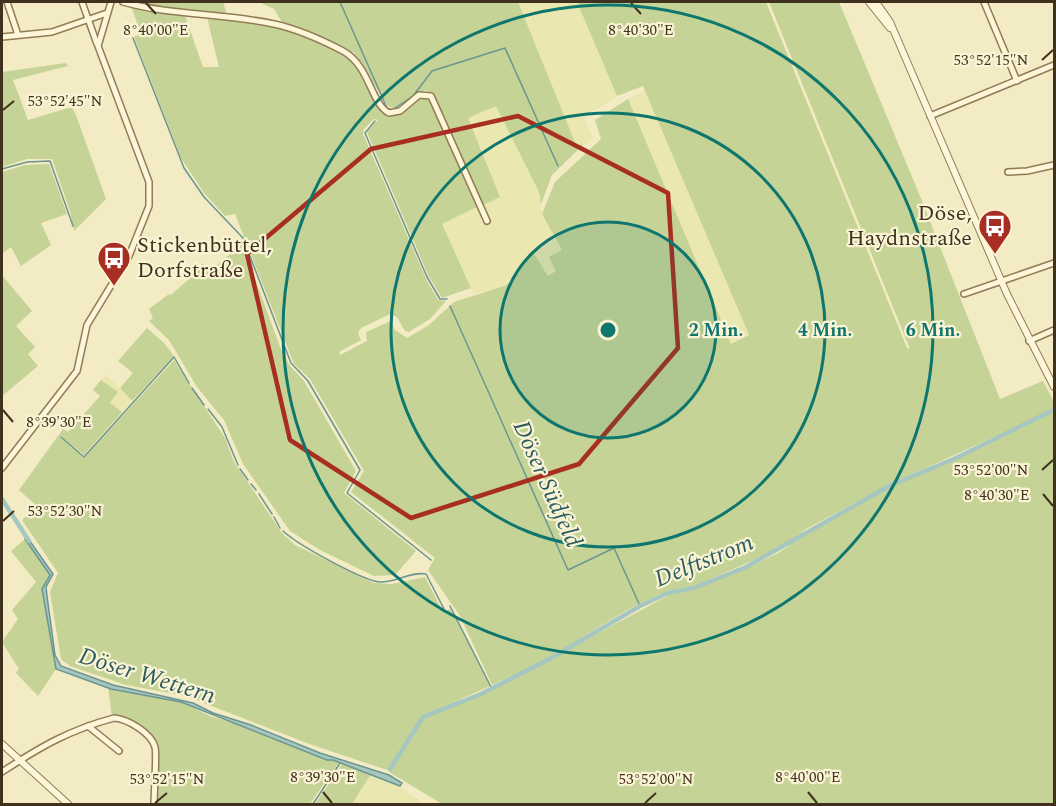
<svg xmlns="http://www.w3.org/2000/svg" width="1056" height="806" viewBox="0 0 1056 806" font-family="Spectral,serif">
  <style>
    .farmland { fill: #eae7b0 }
    .green { fill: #c5d396 }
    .water { fill: #a6c6c0; stroke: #6b9690; stroke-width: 1.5 }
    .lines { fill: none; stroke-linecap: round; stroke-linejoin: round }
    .stream { stroke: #6b9690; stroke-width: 1.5 }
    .canal { stroke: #a6c6c0; stroke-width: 4.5 }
    .minor-casing { stroke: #907c57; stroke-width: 8 }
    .tertiary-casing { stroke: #907c57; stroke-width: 8 }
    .minor { stroke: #fdf6d8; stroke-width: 5 }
    .tertiary { stroke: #fdf6d8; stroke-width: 6 }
    .marked { fill: none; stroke: #a72e20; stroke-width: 4.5; stroke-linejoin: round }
    .ticks { fill: none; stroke: #3f311d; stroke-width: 2 }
    .ring { fill: none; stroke: #0f766e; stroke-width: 3 }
    .labels { text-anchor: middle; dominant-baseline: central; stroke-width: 4.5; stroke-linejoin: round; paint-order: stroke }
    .poi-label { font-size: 22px; fill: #3f311d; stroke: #faf3d4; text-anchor: end }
    .water-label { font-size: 24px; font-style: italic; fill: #2b5d60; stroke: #faf3d4 }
    .ticks-label { font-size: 15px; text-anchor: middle; fill: #3f311d; stroke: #faf3d4; stroke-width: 4.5; stroke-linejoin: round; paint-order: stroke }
    .centre { fill: #0f766e; stroke: #faf3d4; stroke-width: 3 }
    .ring-label { font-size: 18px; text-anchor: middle; font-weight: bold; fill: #0f766e; stroke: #faf3d4; stroke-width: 4.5; stroke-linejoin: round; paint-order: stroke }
  </style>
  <rect width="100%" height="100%" fill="#f3ebc4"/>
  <g class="farmland">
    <path d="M517,2H577L617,96L584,117L593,139L583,145L576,146Z"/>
    <path d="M645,90L749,336L730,345L628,99Z"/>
    <path d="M496,105L539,192L542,214L562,250L557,271L549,276L533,253L512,281L504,286L474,294L442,224L500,197L468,118Z"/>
    <path d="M106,374L132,401L122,412L93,390Z"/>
    <path d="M371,774L398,785L424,804H352Z"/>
  </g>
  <g class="green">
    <path d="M141,2H223L227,15L178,11L140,4Z"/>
    <path d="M259,2H518L576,145H583L552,175L541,204L539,192L496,106L468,118L500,197L481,206L435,96L426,90L394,108L388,106L354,53L283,24L274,9Z"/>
    <path d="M577,2H766L907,348L910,349L769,2H839L918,191L1000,399L1043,381L1054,402V410L888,485L806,529L779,549L692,587C652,587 583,639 547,659C529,668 510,676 492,685L460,616L428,570L435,558L351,492L364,471L310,379L294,364L235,214L225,216L204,193L181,158L134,37L141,34L131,6L185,16L203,67H219L207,17C248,21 329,32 358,66C370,80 372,100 384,114C401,117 410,104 424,96L434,104L477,207L442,224L471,288L442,298L428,275L367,132L378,120L374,119L364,129L363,134L427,281L438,300L446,301L430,319L409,332L405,331L397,317L390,314L361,328L358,333L361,340L339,352L340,355L367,341L366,332L391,321L395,330L407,338L429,325L454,302L504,286L512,281L533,252L548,276L556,271L549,257L562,250L542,214L555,182L601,139L595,120L628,99L731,344L749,335L643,86L617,96Z"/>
    <path d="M66,63L68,66L13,80L28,120L72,107L76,115L106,199L74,231L70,211L52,159H27L2,167V72Z"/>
    <path d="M49,164L67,214L41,223L51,245L21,266L11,247L2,254V172L25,165Z"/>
    <path d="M242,243L280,347L290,366L304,381L356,471L344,493L416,551L395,575L374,576L320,550L290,531L243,464L224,420L197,387L169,340L149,321L153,318L149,309L169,294L171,295L201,268L202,263L210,272Z"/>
    <path d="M2,275L32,311L16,326L35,347L28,354L38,366L2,396Z"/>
    <path d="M147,328L164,343L174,356L132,401L120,388L133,373L118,361Z"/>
    <path d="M174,360L225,438L234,462L282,533L295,545L374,583L392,584L425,577L443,612L450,609L456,618L490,686L421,717L387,770L312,745L186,696L126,685L70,666L61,659L50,592L58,573L22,520L37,506L19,490L63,429L68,432L100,396L93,390L101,380L118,392L110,403L122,412L84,455L61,436L60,437L84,458Z"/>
    <path d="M1054,412V804H442L389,772L423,718L481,696L673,593L694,590L754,565L780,552L809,531L893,486L980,449Z"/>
    <path d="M25,539L50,575L42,589L56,669L38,696L16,673L19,669L2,642L18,619L12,610L36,582L11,551Z"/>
    <path d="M108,687L181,702L210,716L248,727L272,738L339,762L310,804H155L156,748L139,727L120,715L112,717Z"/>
    <path d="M342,764L371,774L352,804H315Z"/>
  </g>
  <path class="water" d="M27,537L53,574L46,587L47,596L55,655L61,666L113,685L193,703L213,713L251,725L320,753L389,775L402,783L400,786L333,760H327L181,702L111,689L56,669L42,589L50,575L25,539Z"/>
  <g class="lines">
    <g class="stream">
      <path d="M340,2L387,108L392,110L413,96L432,71L505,48L558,166"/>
      <path d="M133,38L184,168L204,197L243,238L291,363L308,381L360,470L347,493L431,560"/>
      <path d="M375,121L365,133L427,277L440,299H447"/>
      <path d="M2,169L27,162L50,161L73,226"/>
      <path d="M450,306L568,570L614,548L640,606"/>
      <path d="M192,388L204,405"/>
      <path d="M208,409L222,427L238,465"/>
      <path d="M61,437L84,457L174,357L189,383"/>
      <path d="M240,469L248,480"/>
      <path d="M251,484L256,490"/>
      <path d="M259,494L272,514"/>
      <path d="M274,517L280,528"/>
      <path d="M283,531C298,545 360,579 379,582C395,583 411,571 426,574L444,609"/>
      <path d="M450,606L491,687"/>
      <path d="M313,804L340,763"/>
    </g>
    <g class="canal">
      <path d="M2,499L29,541"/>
      <path d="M390,769L423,717L481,694L553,657L640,606L668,593L694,588L746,567L889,486L956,458L1054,410"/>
    </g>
    <g class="minor-casing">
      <g id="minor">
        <path d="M7,2L18,35"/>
        <path d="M82,2L97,44"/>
        <path d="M123,2C173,16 224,13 274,24C297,29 322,40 343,51C370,66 371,104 389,113L400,111L419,95L431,96L487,221"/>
        <path d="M984,2L1017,81"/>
        <path d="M2,37L52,32L107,13"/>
        <path d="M930,116L1054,65"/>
        <path d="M1008,172L1027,171L1054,165"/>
        <path d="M964,294L1054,263"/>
        <path d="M1029,341L1054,330"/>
        <path d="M2,468L77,371L87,325L129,256L149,206V182L98,46L111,2"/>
        <path d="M88,726L119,751"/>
        <path d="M2,772C40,747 69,730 114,718C128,719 151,733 155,747C157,755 154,793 154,804"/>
      </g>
    </g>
    <g class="tertiary-casing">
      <g id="tertiary">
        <path d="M869,2L890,28"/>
        <path d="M876,2L890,22L1007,294L1054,387"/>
        <path d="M2,744L68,804"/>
      </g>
    </g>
    <use href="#minor" class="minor"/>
    <use href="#tertiary" class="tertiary"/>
  </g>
  <path class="marked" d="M518,116L668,193L678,348L579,464L411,518L290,440L247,254L371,149Z"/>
  <path class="ticks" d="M146,3L156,14M631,3L641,14M1042,60L1053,50M3,110L14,101M3,410L13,422M1042,470L1053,460M1043,494L1053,506M3,521L14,511M323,792L332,803M808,792L817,803M155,803L167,793M645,803L656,793"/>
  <circle cx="608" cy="330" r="108" fill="#0f766e" fill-opacity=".12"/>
  <g class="ring">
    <circle cx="608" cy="330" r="108"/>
    <circle cx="608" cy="330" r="217"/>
    <circle cx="608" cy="330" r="325"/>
  </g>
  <defs>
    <g id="bus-pin" transform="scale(1.725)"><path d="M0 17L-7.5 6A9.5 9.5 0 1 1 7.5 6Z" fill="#a72e20" stroke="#faf3d4"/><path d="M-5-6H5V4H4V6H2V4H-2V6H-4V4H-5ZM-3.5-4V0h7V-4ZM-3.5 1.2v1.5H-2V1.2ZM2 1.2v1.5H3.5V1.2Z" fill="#fff"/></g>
  </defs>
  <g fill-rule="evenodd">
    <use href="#bus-pin" x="995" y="226"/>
    <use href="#bus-pin" x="114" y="258"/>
  </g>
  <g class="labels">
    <g class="poi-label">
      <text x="972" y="213">Döse,<tspan x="972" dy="25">Haydnstraße</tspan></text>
      <text x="137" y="245" text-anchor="start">Stickenbüttel,<tspan x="137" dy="25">Dorfstraße</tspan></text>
    </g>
    <g class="water-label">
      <text transform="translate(547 484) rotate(66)">Döser Südfeld</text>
      <text transform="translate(704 561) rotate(-22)">Delftstrom</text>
      <text transform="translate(147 676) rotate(17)">Döser Wettern</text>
    </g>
  </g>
  <g class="ticks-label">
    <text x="156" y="35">8°40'00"E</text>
    <text x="641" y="35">8°40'30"E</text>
    <text x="991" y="65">53°52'15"N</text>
    <text x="65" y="106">53°52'45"N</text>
    <text x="59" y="427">8°39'30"E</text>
    <text x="991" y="475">53°52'00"N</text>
    <text x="997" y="500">8°40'30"E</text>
    <text x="65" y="516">53°52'30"N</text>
    <text x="323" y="782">8°39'30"E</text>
    <text x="808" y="782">8°40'00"E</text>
    <text x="167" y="784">53°52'15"N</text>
    <text x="656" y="784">53°52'00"N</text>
  </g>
  <circle cx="608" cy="330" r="9" class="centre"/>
  <g class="ring-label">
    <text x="716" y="336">2 Min.</text>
    <text x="825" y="336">4 Min.</text>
    <text x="933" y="336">6 Min.</text>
  </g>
  <rect width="1056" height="806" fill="none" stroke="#3f311d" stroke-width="6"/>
</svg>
